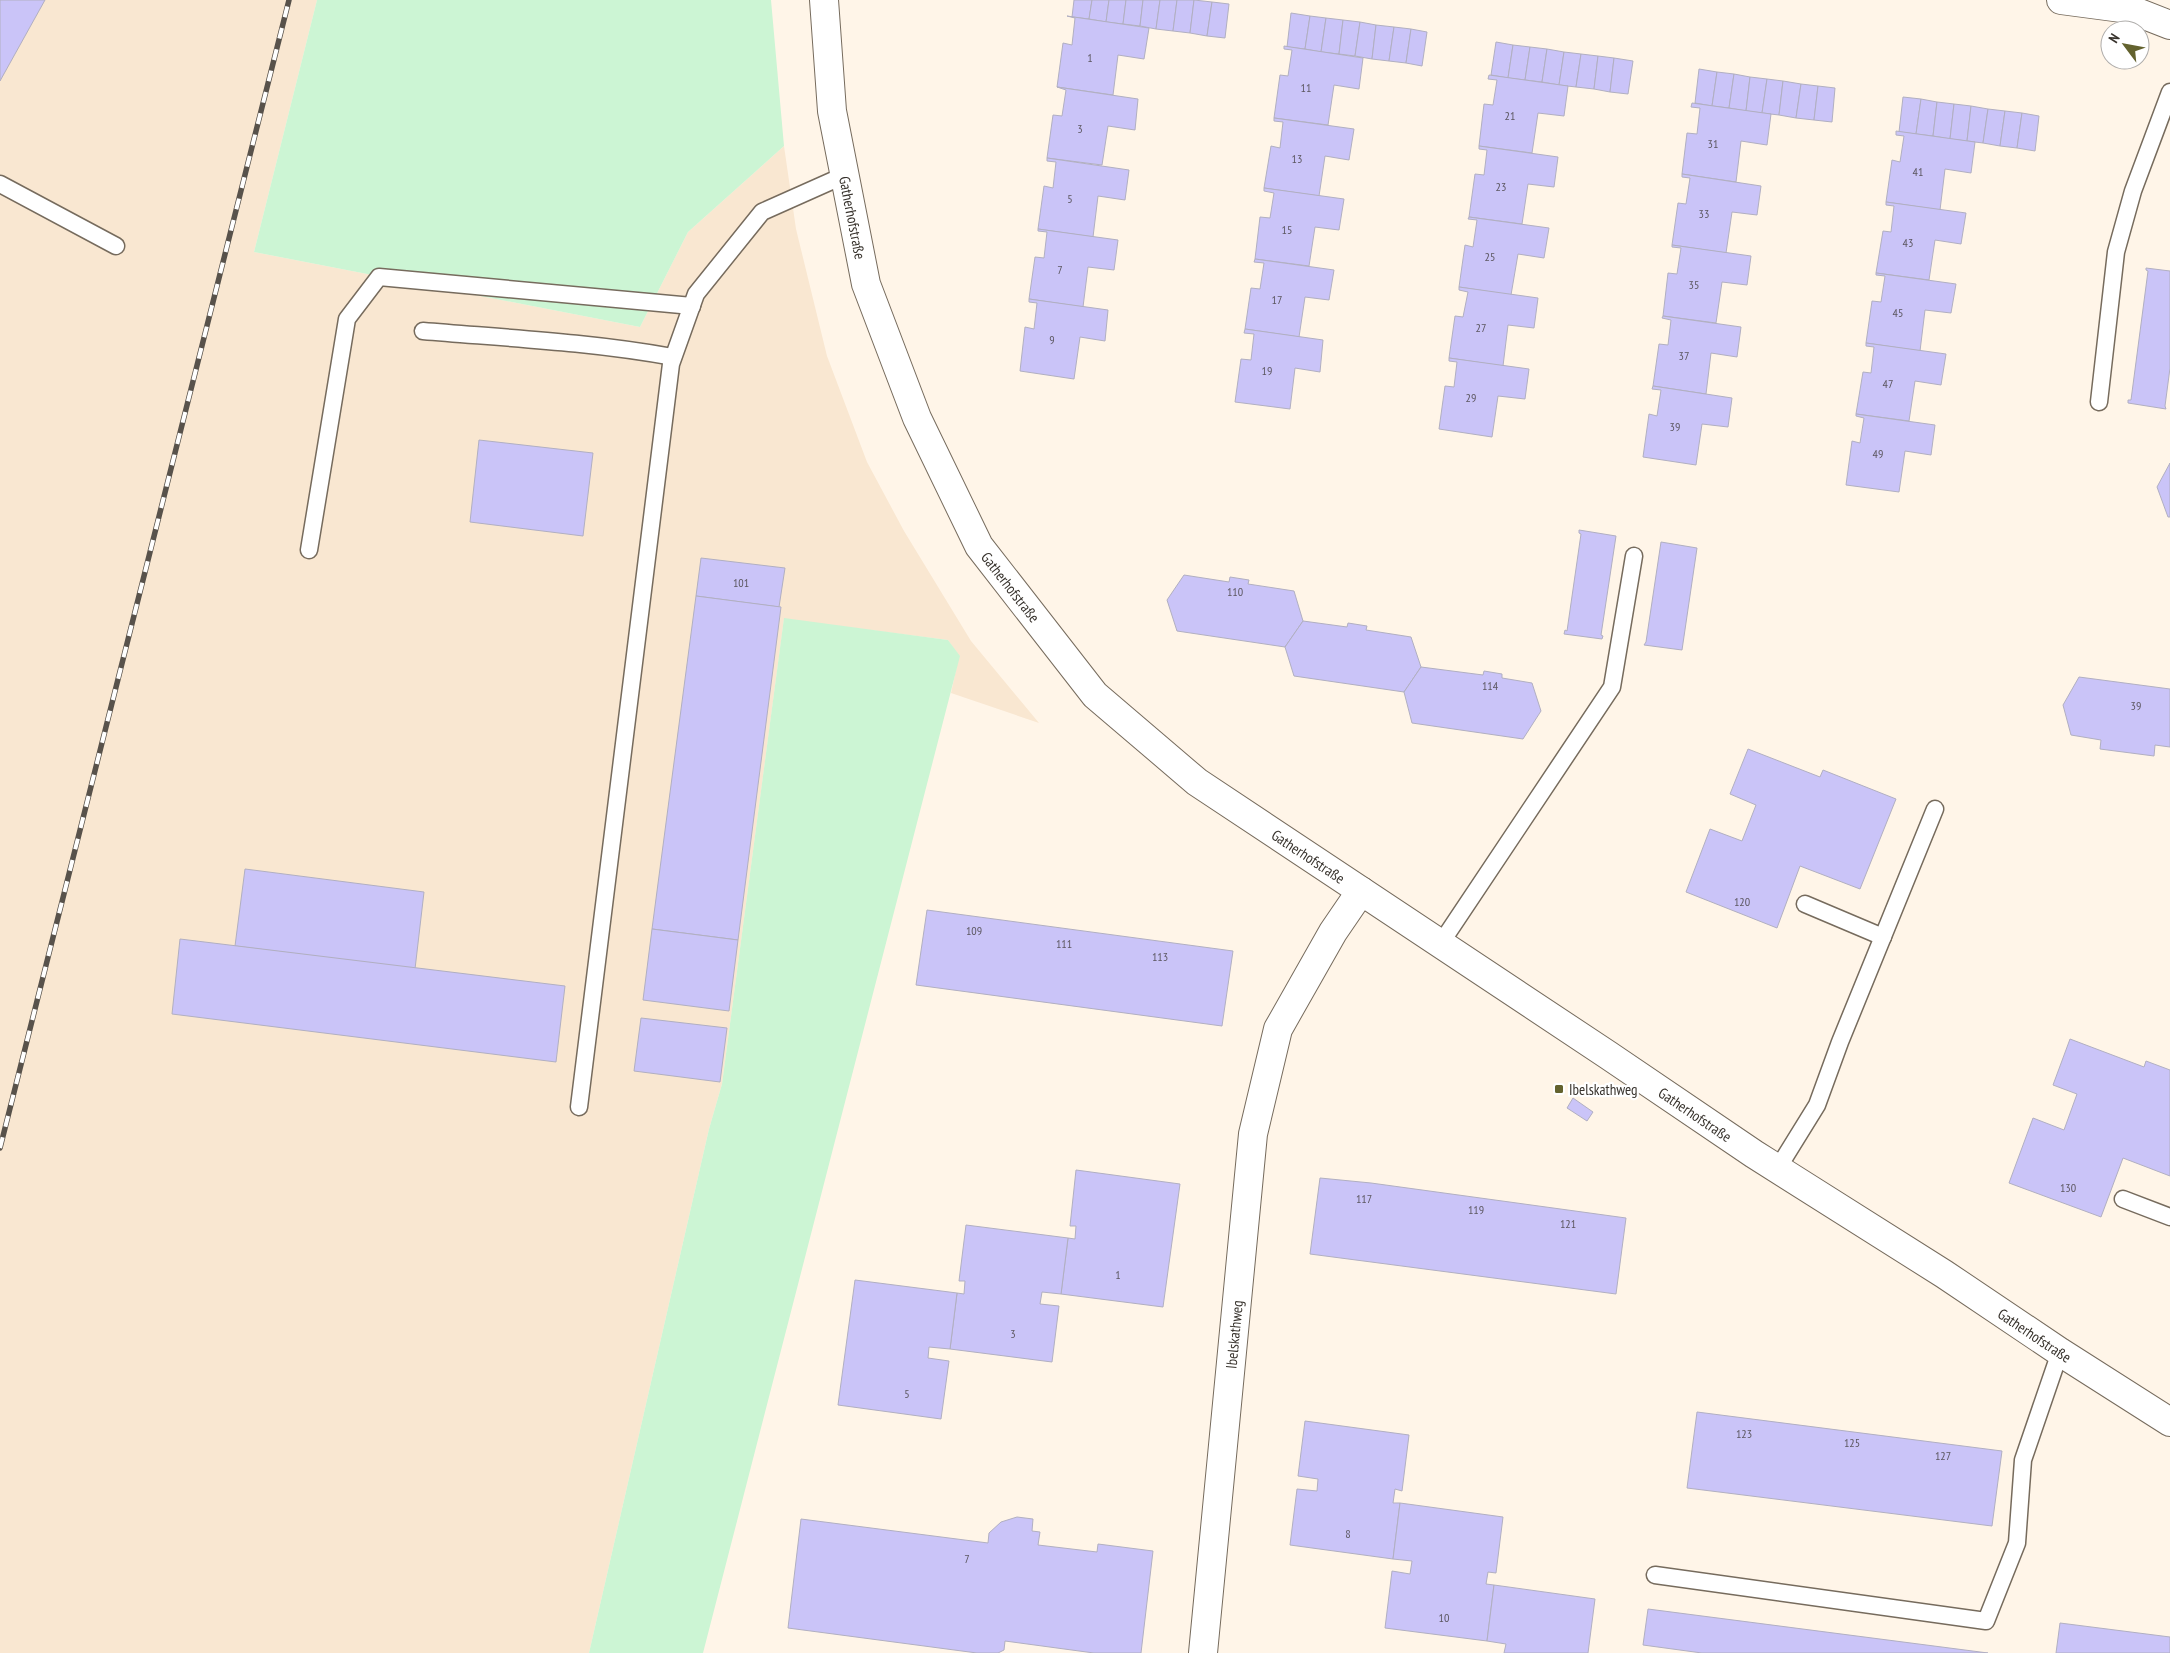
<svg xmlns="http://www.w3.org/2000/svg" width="2170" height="1653" viewBox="0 0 2170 1653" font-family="'PT Sans Narrow',sans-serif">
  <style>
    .built { fill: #f9e7d1 }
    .green { fill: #ccf5d4 }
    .building { fill: #cac4f8; stroke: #b1afc1 }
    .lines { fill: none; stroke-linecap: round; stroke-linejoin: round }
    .service-casing { stroke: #766b5d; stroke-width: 19 }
    .minor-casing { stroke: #766b5d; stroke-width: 30 }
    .service { stroke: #fff; stroke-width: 16 }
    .minor { stroke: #fff; stroke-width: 28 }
    .rail-casing { stroke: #58524b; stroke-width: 5.5 }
    .rail { stroke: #fff; stroke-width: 4; stroke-dasharray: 11; stroke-linecap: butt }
    .poi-dot { fill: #63622e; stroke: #fff; stroke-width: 2 }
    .labels { text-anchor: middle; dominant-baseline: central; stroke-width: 4.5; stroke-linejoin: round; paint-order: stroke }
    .number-label { font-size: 12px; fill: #5c5760 }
    .street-label { font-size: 15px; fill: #38332d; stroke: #fff }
    .poi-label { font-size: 15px; fill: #38332d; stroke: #fff; text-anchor: start }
  </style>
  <rect width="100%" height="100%" fill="#fff5e8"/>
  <path class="built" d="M0,0H317L254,252L640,327L688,232L784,146L796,229L827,356L867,462L904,531L971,641L1039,723L951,693L959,656L948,640L784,619L722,1084L709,1129L589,1653H0Z"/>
  <g class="green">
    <path d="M317,0H771L784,146L688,232L640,327L254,252Z"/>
    <path d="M784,618L948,640L960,656L703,1653H589L709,1129L722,1084Z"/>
  </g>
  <g class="building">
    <path d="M0,0H45L0,81Z"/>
    <path d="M1074,0H1092L1089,19L1072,17Z"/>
    <path d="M1092,0H1109L1106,22L1089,19Z"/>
    <path d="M1109,0H1126L1123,24L1106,22Z"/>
    <path d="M1126,0H1143L1140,26L1123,24Z"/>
    <path d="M1143,0H1160L1156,29L1140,26Z"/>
    <path d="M1160,0H1177L1173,31L1156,29Z"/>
    <path d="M1177,0H1194L1190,33L1173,31Z"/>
    <path d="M1194,0L1212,2L1207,36L1190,33Z"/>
    <path d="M1212,2L1229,4L1225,38L1207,36Z"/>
    <path d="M1291,13L1310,16L1305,49L1287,47Z"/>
    <path d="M1067,16L1149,28L1144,59L1118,55L1113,95L1057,87L1063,43L1072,45L1075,18Z"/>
    <path d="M1310,16L1326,18L1321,52L1305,49Z"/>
    <path d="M1326,18L1343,20L1339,54L1321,52Z"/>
    <path d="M1343,20L1360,22L1355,56L1339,54Z"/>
    <path d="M1360,22L1376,25L1372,59L1355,56Z"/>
    <path d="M1376,25L1394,27L1389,61L1372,59Z"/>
    <path d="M1394,27L1411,29L1406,63L1389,61Z"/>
    <path d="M1411,29L1427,32L1422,66L1406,63Z"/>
    <path d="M1496,42L1513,45L1508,78L1491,75Z"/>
    <path d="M1513,45L1530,47L1525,80L1508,78Z"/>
    <path d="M1284,46L1363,58L1359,89L1334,85L1328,125L1274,118L1280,75L1288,76L1292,50L1284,49Z"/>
    <path d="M1530,47L1547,49L1542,82L1525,80Z"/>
    <path d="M1547,49L1564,52L1559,85L1542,82Z"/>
    <path d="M1564,52L1581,54L1576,87L1559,85Z"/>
    <path d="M1581,54L1598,56L1594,89L1576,87Z"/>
    <path d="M1598,56L1614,58L1610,92L1594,89Z"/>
    <path d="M1614,58L1633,61L1628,94L1610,92Z"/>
    <path d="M1699,69L1717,72L1712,106L1695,103Z"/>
    <path d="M1717,72L1734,74L1729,108L1712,106Z"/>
    <path d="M1734,74L1750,77L1746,111L1729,108Z"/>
    <path d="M1489,75L1568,86L1564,116L1538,113L1532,153L1479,146L1484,104L1493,105L1497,80L1488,79Z"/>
    <path d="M1750,77L1767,79L1762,113L1746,111Z"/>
    <path d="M1767,79L1783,81L1779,115L1762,113Z"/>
    <path d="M1783,81L1801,84L1796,118L1779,115Z"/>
    <path d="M1801,84L1818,86L1814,120L1796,118Z"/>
    <path d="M1818,86L1835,88L1832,122L1814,120Z"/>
    <path d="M1057,87L1138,99L1135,130L1108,126L1102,165L1047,158L1053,115L1062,116L1066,90Z"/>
    <path d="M1903,97L1921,99L1916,134L1899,132Z"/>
    <path d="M1921,99L1937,102L1933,136L1916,134Z"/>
    <path d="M1937,102L1954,104L1950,139L1933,136Z"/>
    <path d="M1692,103L1771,114L1767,145L1741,141L1736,182L1682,174L1687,133L1697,134L1700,108L1691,107Z"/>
    <path d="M1954,104L1971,106L1967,141L1950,139Z"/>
    <path d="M1971,106L1988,109L1983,143L1967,141Z"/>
    <path d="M1988,109L2005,111L2000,146L1983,143Z"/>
    <path d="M2005,111L2022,113L2017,148L2000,146Z"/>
    <path d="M2022,113L2039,116L2035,151L2017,148Z"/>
    <path d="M1274,118L1354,129L1349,160L1325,156L1319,196L1264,188L1271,146L1280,148L1283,122L1274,121Z"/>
    <path d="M1896,131L1975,142L1971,173L1945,169L1940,210L1886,202L1892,160L1900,162L1904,136L1896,135Z"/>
    <path d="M1479,146L1558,157L1554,187L1528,184L1522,224L1469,217L1475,174L1484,175L1487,150L1479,149Z"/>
    <path d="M1047,158L1129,170L1125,200L1098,196L1093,237L1038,229L1044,186L1053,188L1056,162L1047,161Z"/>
    <path d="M1682,174L1761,186L1757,215L1732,212L1726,253L1672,245L1678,203L1686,204L1690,178L1682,177Z"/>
    <path d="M1264,188L1344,199L1339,230L1315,227L1309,266L1255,259L1260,217L1270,218L1274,193L1264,191Z"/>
    <path d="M1886,202L1966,213L1961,244L1935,240L1929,280L1876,273L1883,231L1891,232L1894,206L1886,205Z"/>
    <path d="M1469,217L1549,228L1544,258L1518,254L1511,295L1459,287L1465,245L1473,247L1477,220L1468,219Z"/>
    <path d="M1038,229L1118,240L1114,270L1088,267L1083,307L1029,299L1035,257L1044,258L1047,232L1038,231Z"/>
    <path d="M1672,245L1751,256L1747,285L1722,282L1716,323L1663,316L1668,273L1677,274L1681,248L1672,247Z"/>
    <path d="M1255,259L1334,270L1329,300L1305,297L1299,337L1245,329L1251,288L1260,289L1264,263L1254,262Z"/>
    <path d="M2146,268L2170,271V368L2165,406L2166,409L2128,403V400H2131L2148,271L2146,270Z"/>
    <path d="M1876,273L1956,284L1951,313L1925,310L1920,351L1866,343L1872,301L1881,302L1885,276L1876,275Z"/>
    <path d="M1459,287L1538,298L1534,328L1508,325L1503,366L1449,358L1455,316L1463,317L1468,292L1459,290Z"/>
    <path d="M1029,299L1108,310L1105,341L1080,337L1074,379L1020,371L1025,327L1034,329L1037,303L1029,302Z"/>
    <path d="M1663,316L1741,327L1737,357L1711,353L1706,394L1653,386L1659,344L1668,345L1671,320L1662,318Z"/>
    <path d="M1245,329L1323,340L1320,372L1295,368L1290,409L1235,402L1241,359L1251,360L1254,334L1244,333Z"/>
    <path d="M1866,343L1946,354L1941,385L1915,381L1909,421L1856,414L1863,372L1871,373L1874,347L1866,346Z"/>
    <path d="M1449,358L1529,369L1525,399L1498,396L1492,437L1439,429L1445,386L1454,387L1457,362L1449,361Z"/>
    <path d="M1653,386L1732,398L1728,427L1702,424L1696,465L1643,457L1649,414L1657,416L1661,390L1652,389Z"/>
    <path d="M1856,414L1935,425L1931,455L1905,451L1899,492L1846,485L1852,441L1860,443L1864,418L1856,416Z"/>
    <path d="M479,440L593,453L583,536L470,522Z"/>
    <path d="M2170,463V517H2168L2157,487Z"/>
    <path d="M1579,530L1616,536L1601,635L1603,636L1602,639L1564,634L1565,630L1567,631L1581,534L1579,533Z"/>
    <path d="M1661,542L1697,548L1682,650L1644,645L1646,642Z"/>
    <path d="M701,558L785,568L779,607L696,596Z"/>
    <path d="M1184,575L1229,582L1230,577L1249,580L1248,584L1294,591L1303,621L1285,647L1177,631L1167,600Z"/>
    <path d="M696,596L781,607L738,940L652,929Z"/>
    <path d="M1303,621L1347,627L1348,623L1367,626L1366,630L1411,637L1421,667L1404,692L1294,676L1285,647Z"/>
    <path d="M1421,667L1483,675L1484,671L1502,674V678L1532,683L1541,711L1523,739L1412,723L1404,692Z"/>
    <path d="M2079,677L2170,689V747L2155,745L2154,756L2100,749L2101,740L2071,735L2063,705Z"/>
    <path d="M1748,749L1820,777L1823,770L1896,799L1860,889L1800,866L1777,928L1686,892L1710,829L1742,841L1756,805L1730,794Z"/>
    <path d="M245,869L424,892L415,969L235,946Z"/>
    <path d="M927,910L1233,951L1222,1026L916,985Z"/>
    <path d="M652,929L738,940L729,1011L643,1000Z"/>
    <path d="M180,939L565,986L556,1062L172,1014Z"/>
    <path d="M641,1018L727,1028L720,1082L634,1071Z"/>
    <path d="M2070,1039L2144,1067L2146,1061L2170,1070V1176L2123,1158L2101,1217L2009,1183L2033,1118L2064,1130L2077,1094L2053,1085Z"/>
    <path d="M1573,1098L1593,1112L1587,1121L1567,1108Z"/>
    <path d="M1076,1170L1180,1184L1163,1307L1061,1294L1068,1238L1075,1239L1076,1226H1070Z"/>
    <path d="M1320,1178L1371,1183L1626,1218L1616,1294L1310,1254Z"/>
    <path d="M966,1225L1068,1238L1061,1294L1042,1292L1040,1304L1059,1306L1052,1362L950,1349L957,1293L964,1294L965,1281H959Z"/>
    <path d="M855,1280L957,1293L950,1349L929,1347L928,1358L949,1361L941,1419L838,1405Z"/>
    <path d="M1697,1412L2002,1451L1992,1526L1687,1488Z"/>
    <path d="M1305,1421L1409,1435L1402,1491L1395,1489L1393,1503H1400L1393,1559L1290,1545L1297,1489L1317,1491L1318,1479L1298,1476Z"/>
    <path d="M1400,1503L1503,1517L1496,1573L1488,1572L1486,1584L1494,1585L1487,1641L1385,1628L1392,1571L1410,1574L1412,1561L1393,1559Z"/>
    <path d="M1017,1517L1033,1519L1032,1531L1040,1532L1038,1545L1097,1552L1098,1544L1153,1551L1141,1653H1094L1005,1641L1004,1650L998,1653H977L788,1628L801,1519L988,1543L989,1533L1001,1522Z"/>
    <path d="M1494,1585L1595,1599L1588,1653H1504L1506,1644L1487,1641Z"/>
    <path d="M1648,1609L1988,1653H1702L1643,1645Z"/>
    <path d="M2060,1623L2170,1637V1653H2056Z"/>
  </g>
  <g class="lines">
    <g class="service-casing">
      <g id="service">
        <path d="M0,184L116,246"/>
        <path d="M423,331C506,338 591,342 673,357"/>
        <path d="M2099,402L2116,252L2133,191L2170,92"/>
        <path d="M309,550L347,319L379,277L692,306"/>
        <path d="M1805,904L1883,937"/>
        <path d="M1441,943L1612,687L1634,556"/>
        <path d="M579,1107L671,364L696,294L762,212L845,175"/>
        <path d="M1778,1168L1817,1105L1840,1042L1935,809"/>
        <path d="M2123,1199L2170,1217"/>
        <path d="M1655,1575L1986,1621L2017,1543L2023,1460L2060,1352"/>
      </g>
    </g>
    <g class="minor-casing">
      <g id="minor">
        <path id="s1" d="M824,0L832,111L866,284L917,418L979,546L1095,695L1197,782L1608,1055L1754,1154L1944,1274L2060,1352L2170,1422"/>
        <path d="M2061,0L2129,9L2170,25"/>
        <path id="s2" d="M1203,1653L1253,1134L1278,1029L1333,932L1361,891"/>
      </g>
    </g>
    <use href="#service" class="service"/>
    <use href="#minor" class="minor"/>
    <g class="rail-casing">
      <path id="rail" d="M0,1148L289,0"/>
    </g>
    <use href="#rail" class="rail"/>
  </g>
  <rect class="poi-dot" x="1554" y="1084" width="10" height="10" rx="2.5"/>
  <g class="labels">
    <g class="number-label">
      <text x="1090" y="57">1</text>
      <text x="1306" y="87">11</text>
      <text x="1510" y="115">21</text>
      <text x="1080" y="128">3</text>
      <text x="1713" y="143">31</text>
      <text x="1297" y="158">13</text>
      <text x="1918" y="171">41</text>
      <text x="1501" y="186">23</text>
      <text x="1070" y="198">5</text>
      <text x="1704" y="213">33</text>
      <text x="1287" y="229">15</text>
      <text x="1908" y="242">43</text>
      <text x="1490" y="256">25</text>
      <text x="1060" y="269">7</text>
      <text x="1694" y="284">35</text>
      <text x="1277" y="299">17</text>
      <text x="1898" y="312">45</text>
      <text x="1481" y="327">27</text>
      <text x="1052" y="339">9</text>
      <text x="1684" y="355">37</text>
      <text x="1267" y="370">19</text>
      <text x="1888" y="383">47</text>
      <text x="1471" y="397">29</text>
      <text x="1675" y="426">39</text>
      <text x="1878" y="453">49</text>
      <text x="741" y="582">101</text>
      <text x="1235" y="591">110</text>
      <text x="1490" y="685">114</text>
      <text x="2136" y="705">39</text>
      <text x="1742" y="901">120</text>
      <text x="974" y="930">109</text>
      <text x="1064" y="943">111</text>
      <text x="1160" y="956">113</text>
      <text x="2068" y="1187">130</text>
      <text x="1364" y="1198">117</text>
      <text x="1476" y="1209">119</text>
      <text x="1568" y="1223">121</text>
      <text x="1118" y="1274">1</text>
      <text x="1013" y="1333">3</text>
      <text x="907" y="1393">5</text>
      <text x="1744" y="1433">123</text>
      <text x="1852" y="1442">125</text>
      <text x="1943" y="1455">127</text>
      <text x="1348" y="1533">8</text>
      <text x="967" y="1558">7</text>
      <text x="1444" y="1617">10</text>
    </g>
    <g class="street-label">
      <text stroke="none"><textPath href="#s1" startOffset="220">Gatherhofstraße</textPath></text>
      <text stroke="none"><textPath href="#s1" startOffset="625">Gatherhofstraße</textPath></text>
      <text stroke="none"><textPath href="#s1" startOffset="1030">Gatherhofstraße</textPath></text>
      <text stroke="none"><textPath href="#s1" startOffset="1495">Gatherhofstraße</textPath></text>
      <text stroke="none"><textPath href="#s2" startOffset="320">Ibelskathweg</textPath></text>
      <text stroke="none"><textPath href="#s1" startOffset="1900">Gatherhofstraße</textPath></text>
    </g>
    <g class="poi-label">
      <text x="1569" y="1089">Ibelskathweg</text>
    </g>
  </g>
  <g transform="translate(2125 45) rotate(302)"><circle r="24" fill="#ffffff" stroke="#afadab"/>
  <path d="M0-4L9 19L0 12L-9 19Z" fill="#63622e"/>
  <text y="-8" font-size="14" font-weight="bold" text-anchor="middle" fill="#38332d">N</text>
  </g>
</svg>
